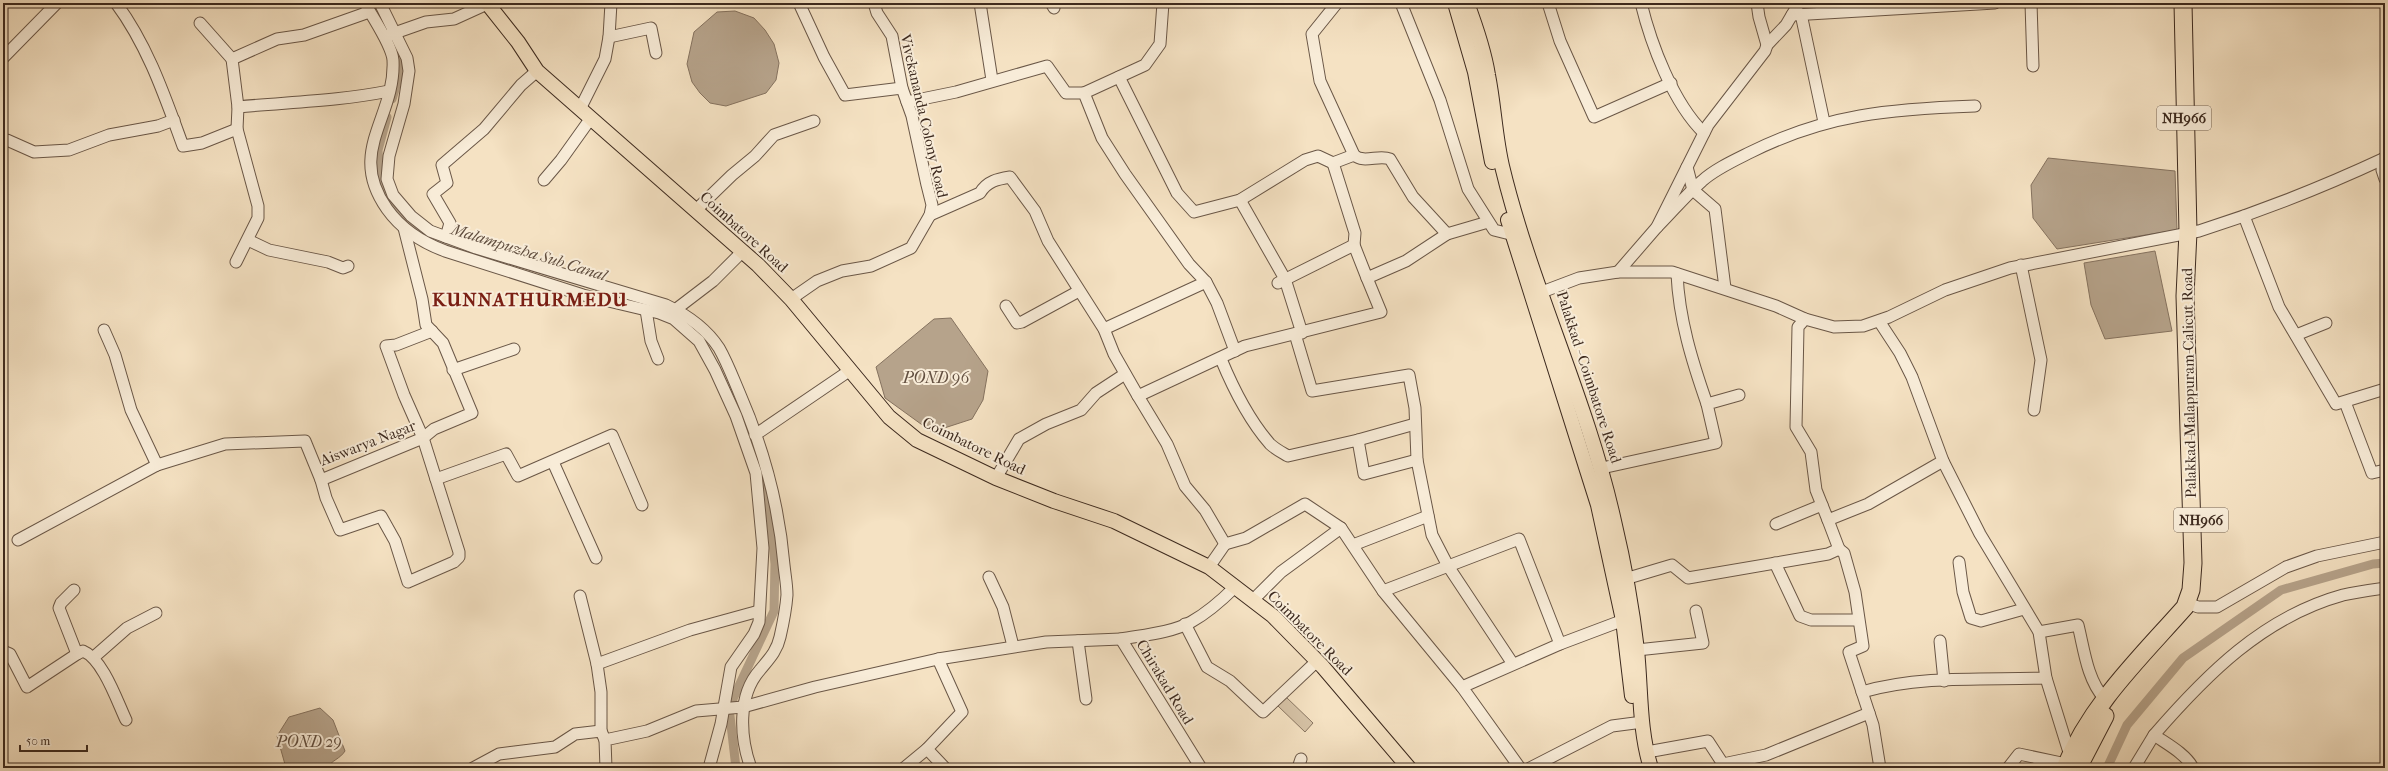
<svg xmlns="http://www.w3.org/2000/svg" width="2388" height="771" viewBox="0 0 2388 771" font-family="'IM FELL French Canon',serif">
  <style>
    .green { fill: #d6c3a7; stroke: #897662 }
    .water { fill: #b6a38b; stroke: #85725f }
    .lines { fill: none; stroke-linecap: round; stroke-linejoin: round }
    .canal { stroke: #b6a38b; stroke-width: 9 }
    .minor-casing { stroke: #6a5747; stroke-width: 13 }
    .major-casing { stroke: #3c291e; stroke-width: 16 }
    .highway-casing { stroke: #3c291e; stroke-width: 19 }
    .minor { stroke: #f8ecd8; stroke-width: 11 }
    .major { stroke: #f5e2c3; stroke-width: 14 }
    .highway { stroke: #f5e2c3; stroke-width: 17 }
    .labels { text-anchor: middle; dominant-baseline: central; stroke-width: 4; stroke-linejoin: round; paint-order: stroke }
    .shield { fill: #f8ecd8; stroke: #746456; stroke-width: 1 }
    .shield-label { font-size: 14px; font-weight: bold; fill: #3c291e }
    .street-label { font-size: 15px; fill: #3c291e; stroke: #f8ecd8 }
    .water-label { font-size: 16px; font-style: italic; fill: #614e3f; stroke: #f8ecd8 }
    .district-label { font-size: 19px; font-weight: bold; letter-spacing: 1px; fill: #7a1f14; stroke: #f8ecd8 }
  </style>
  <rect width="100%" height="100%" fill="#f5e2c3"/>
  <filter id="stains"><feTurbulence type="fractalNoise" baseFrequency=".005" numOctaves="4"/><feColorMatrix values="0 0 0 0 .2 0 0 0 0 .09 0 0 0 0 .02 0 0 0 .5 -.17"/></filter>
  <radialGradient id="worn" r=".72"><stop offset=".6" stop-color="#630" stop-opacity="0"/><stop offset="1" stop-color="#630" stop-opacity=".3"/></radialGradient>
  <path class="green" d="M1286,697L1313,723L1305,732L1278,706Z"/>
  <g class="water">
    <path d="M735,11L754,18L765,30L774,44L779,63L776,80L766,93L726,106L710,103L700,93L692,82L687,64L694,32L717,12Z"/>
    <path d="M2048,158L2175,171L2177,230L2057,249L2033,218L2031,185Z"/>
    <path d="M2155,251L2172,331L2105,339L2091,305L2084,263Z"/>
    <path d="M951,318L988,371L983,400L972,419L932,432L885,398L876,367L934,319Z"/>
    <path d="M320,708L333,720L345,751C340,759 332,760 327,768H286L277,736L289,717Z"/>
  </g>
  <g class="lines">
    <g class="canal">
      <path d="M372,3L385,27"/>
      <path d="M392,42C402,61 399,79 392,99"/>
      <path d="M387,117L378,150L380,187L393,207L418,233L437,241L505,262"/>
      <path d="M731,703L774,611L775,564L771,520L760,471"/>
      <path d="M730,716L736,768"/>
      <path d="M2107,768L2127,725L2183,658L2281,590L2373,564L2385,563"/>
    </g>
    <g class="minor-casing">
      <g id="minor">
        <path d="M116,3C148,46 165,97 183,146L202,143L237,129"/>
        <path d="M365,3C372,17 392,45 393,60C396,118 346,151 387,209C402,230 421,242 445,251L583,295L659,313L674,319L699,341L715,370L736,416L756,473L763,548L759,622L754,634L731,667L721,724L709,768"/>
        <path d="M380,3L407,58L409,71L404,104L389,156L387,179L393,195L411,216L430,231L476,248L666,305C687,315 706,328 719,348C727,362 733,378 739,392C763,447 779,505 784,565C785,575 787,585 787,595C786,608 783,624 780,637C777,651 769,659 760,670C737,696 740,738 751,768"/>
        <path d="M799,3L824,57L845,95L902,88"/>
        <path d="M980,3L992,80"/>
        <path d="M1051,3L1054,8"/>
        <path d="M1337,3L1312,34L1320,81L1354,155C1364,164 1379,154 1390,159L1413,197L1447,234L1488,222"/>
        <path d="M1401,3L1440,100L1468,189L1494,230L1518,236"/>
        <path d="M1548,3L1560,41L1594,117L1671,83"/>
        <path d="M1641,3C1651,44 1673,103 1704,133"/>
        <path d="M1757,3L1759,17L1767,45"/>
        <path d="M2031,3L2033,66"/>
        <path d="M1801,14L1824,122"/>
        <path d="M1792,15L1995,3"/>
        <path d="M200,23L232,59"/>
        <path d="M389,35L426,22L454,19L487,4"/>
        <path d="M609,37L651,28L656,53"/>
        <path d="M3,58L57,3"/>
        <path d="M1119,77L1177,193L1194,212L1240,200L1305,160L1318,156L1333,163L1354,155"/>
        <path d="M1084,93L1145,65L1160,44L1163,3"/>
        <path d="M907,102L956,92L1047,66L1066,93H1084L1102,138L1125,174L1189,264L1206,282L1217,303L1235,351"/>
        <path d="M238,107C289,102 339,101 389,91"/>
        <path d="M580,109L605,59L609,37L611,3"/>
        <path d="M3,140H7L34,152L69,150L109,135L158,126L174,120"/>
        <path d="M2383,159L2382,170L2385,179"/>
        <path d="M1333,163L1355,233L1354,245"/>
        <path d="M1687,167L1693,190L1715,209L1725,288"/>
        <path d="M544,180L561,160L591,118"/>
        <path d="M1240,200L1285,279L1302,333"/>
        <path d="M696,210L732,175L755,156L774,135L814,121"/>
        <path d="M930,215L980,193C987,181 998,179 1010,177L1035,211L1048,241L1104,329L1114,354L1138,396L1245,346L1381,312L1367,278"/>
        <path d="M2244,216L2279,307L2336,404L2385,389"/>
        <path d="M1657,227C1672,212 1686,195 1702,181C1715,169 1735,160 1751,152C1827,114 1891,109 1975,106"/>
        <path d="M446,237L450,223L433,194L447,183L442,165L484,129L521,85L537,71"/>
        <path d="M248,240L269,250L328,262L343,268L348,266"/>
        <path d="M236,262L258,218V206L237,129L238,107L232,59L277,39L304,35L369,12"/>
        <path d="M2021,265L2041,360L2034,410"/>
        <path d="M1618,272L1657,227L1708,125L1765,51L1767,45L1786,25L1799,3"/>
        <path d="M1677,274C1679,319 1692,361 1707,404"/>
        <path d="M1278,283L1354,245L1367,278L1406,261L1447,234"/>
        <path d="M1534,295L1579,278L1618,272H1672L1776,306L1805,319L1834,327L1863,326L1889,317L1945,290L2010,268L2199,231C2262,211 2325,186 2385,158"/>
        <path d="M791,299L817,281L842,271L871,266L911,248L930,215L932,205L927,185L912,116L902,88L892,36L877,13L874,3"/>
        <path d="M1006,306L1017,323L1022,322L1079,291"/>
        <path d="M646,310L651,341L658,359"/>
        <path d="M675,310L713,281L743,251"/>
        <path d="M1805,319L1798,327L1796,427L1811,452L1816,490L1828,520L1868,504L1943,461L1912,377L1900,353L1879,321"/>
        <path d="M1104,329L1206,282"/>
        <path d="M104,330L115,355L131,410L157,465"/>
        <path d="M1295,334L1312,391L1409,375L1415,408L1417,460L1432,535L1448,566L1513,664"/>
        <path d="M2296,335L2326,323"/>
        <path d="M1221,359C1233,388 1249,420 1270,444C1275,449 1283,453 1288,456L1358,440L1364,474L1417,460"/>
        <path d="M453,370L514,349"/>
        <path d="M1138,396L1167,444L1185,486L1205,510L1225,544L1246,538L1305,504L1341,528L1383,591"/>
        <path d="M2345,402L2372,473L2385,470"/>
        <path d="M755,435L849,371"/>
        <path d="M1358,440L1415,424"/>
        <path d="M1943,461L1980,534L2039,632L2046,678L2068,749L2071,754"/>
        <path d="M553,462L596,558"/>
        <path d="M1602,468L1716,443L1707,404L1739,395"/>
        <path d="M996,478L1019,439L1046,424L1081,410L1096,393L1125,374"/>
        <path d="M436,479L506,454L518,476L612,435L642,505"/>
        <path d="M321,480L326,498L340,530L381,516L395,541L408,582L454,562L459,557V552L423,438L404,395L386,346L396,345L432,331"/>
        <path d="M1776,524L1822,505"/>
        <path d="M18,540L157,465L225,444L305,441L321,480L423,438L434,429L472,413L443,343L426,325L422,299L404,228"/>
        <path d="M1353,545L1428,516"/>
        <path d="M1959,562L1963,592L1971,618L1981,621L2024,609"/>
        <path d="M1775,563L1800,616L1811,620H1858"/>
        <path d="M1209,567L1225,544"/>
        <path d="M989,577L1003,607L1013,646"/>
        <path d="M1625,579L1672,565L1688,578L1828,554L1839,549L1828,520"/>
        <path d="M74,590L61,603L59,608L77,654"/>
        <path d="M580,596L597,664L601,692V731"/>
        <path d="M1253,600L1281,572L1341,528"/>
        <path d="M2187,603L2198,607H2217L2286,567L2317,556L2385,542"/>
        <path d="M1185,624L1207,667L1230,681L1263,712L1317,661"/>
        <path d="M2039,632L2078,625C2084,649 2087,679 2104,698"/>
        <path d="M1078,641L1086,699"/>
        <path d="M1940,641L1944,681"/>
        <path d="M1637,650L1703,643L1696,611"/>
        <path d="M3,651L10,654L27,687L77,654L83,651C103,659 117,701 126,720"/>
        <path d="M94,657L127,628L156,613"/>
        <path d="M938,659L962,712L927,749L945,768"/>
        <path d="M597,664L690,630L759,611"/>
        <path d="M1462,687L1383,591L1519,539L1560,644"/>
        <path d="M1862,692C1921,675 1986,680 2046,678"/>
        <path d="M1869,713L1873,725L1880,768"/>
        <path d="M2154,735C2206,675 2263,617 2343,595C2356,592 2371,590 2385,588"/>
        <path d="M1647,752L1708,741L1723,764L1766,755L1869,713L1849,652L1863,646L1855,592L1844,553L1839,549"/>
        <path d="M473,768L499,754L555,747L575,734L601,731L605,740"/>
        <path d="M606,768L605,740L647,731L696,711L743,707L815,687L938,659L1046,642L1121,639"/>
        <path d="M904,768L927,749"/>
        <path d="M1201,768L1121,639C1143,635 1171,633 1191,622C1207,613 1222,600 1235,587"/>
        <path d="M1298,768L1301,759"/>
        <path d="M1520,768L1462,687L1560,644L1629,618"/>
        <path d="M1530,768L1612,726L1635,723"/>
        <path d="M2008,768L2019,754L2066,764"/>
        <path d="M2134,768L2154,735C2167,744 2186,754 2193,768"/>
      </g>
    </g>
    <g class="major-casing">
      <g id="major">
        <path d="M487,3L518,42L537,71L758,265L791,299L889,417L917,440L996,478L1054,501L1114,521L1209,567L1273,616L1323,667L1409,768"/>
        <path d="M1455,3L1475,72L1492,162"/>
        <path d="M1467,3C1476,27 1484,50 1488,75C1494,105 1495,136 1502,166C1531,287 1587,399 1614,521C1624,563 1632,607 1637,650C1641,688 1639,731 1651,768"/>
        <path d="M1508,220L1598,505L1623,620L1632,696"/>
      </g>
    </g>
    <g class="highway-casing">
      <g id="highway">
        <path d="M2065,768C2091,704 2140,658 2185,607L2191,590L2193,563L2185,296L2188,232L2183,3"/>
        <path d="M2078,768L2105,716"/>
      </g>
    </g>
    <use href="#minor" class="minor"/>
    <use href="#major" class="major"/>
    <use href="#highway" class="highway"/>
  </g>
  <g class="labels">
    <g class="shield">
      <rect x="2157" y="106" width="54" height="24" rx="3"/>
      <rect x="2174" y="508" width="54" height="24" rx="3"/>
    </g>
    <g class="shield-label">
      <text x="2184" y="118">NH966</text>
      <text x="2201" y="520">NH966</text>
    </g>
    <g class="street-label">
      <text transform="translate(924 116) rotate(77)">Vivekananda Colony Road</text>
      <text transform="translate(744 232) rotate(42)">Coimbatore Road</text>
      <text transform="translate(1589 377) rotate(72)">Palakkad - Coimbatore Road</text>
      <text transform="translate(2189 383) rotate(-91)">Palakkad-Malappuram-Calicut Road</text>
      <text transform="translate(368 443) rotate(-21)">Aiswarya Nagar</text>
      <text transform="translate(974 446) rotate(26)">Coimbatore Road</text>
      <text transform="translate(1310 633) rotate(45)">Coimbatore Road</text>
      <text transform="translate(1165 682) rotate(59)">Chirakad Road</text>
    </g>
    <g class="water-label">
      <text transform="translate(529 252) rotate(17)">Malampuzha Sub Canal</text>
      <text x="936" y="377">POND 96</text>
      <text x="309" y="741">POND 29</text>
    </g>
    <g class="district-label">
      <text x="530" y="300">KUNNATHURMEDU</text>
    </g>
  </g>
  <rect width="2388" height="771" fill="none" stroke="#f5e2c3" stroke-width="16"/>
  <rect x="4" y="4" width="2380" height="763" fill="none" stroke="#3c291e" stroke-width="2"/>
  <rect x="8" y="8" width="2372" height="755" fill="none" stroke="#3c291e"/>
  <path d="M20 745v6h67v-6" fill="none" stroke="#3c291e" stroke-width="2"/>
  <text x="26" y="745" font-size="12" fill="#3c291e" stroke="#f8ecd8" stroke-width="3" paint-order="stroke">50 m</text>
  <rect width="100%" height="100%" filter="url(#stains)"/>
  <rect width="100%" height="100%" fill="url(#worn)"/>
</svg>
